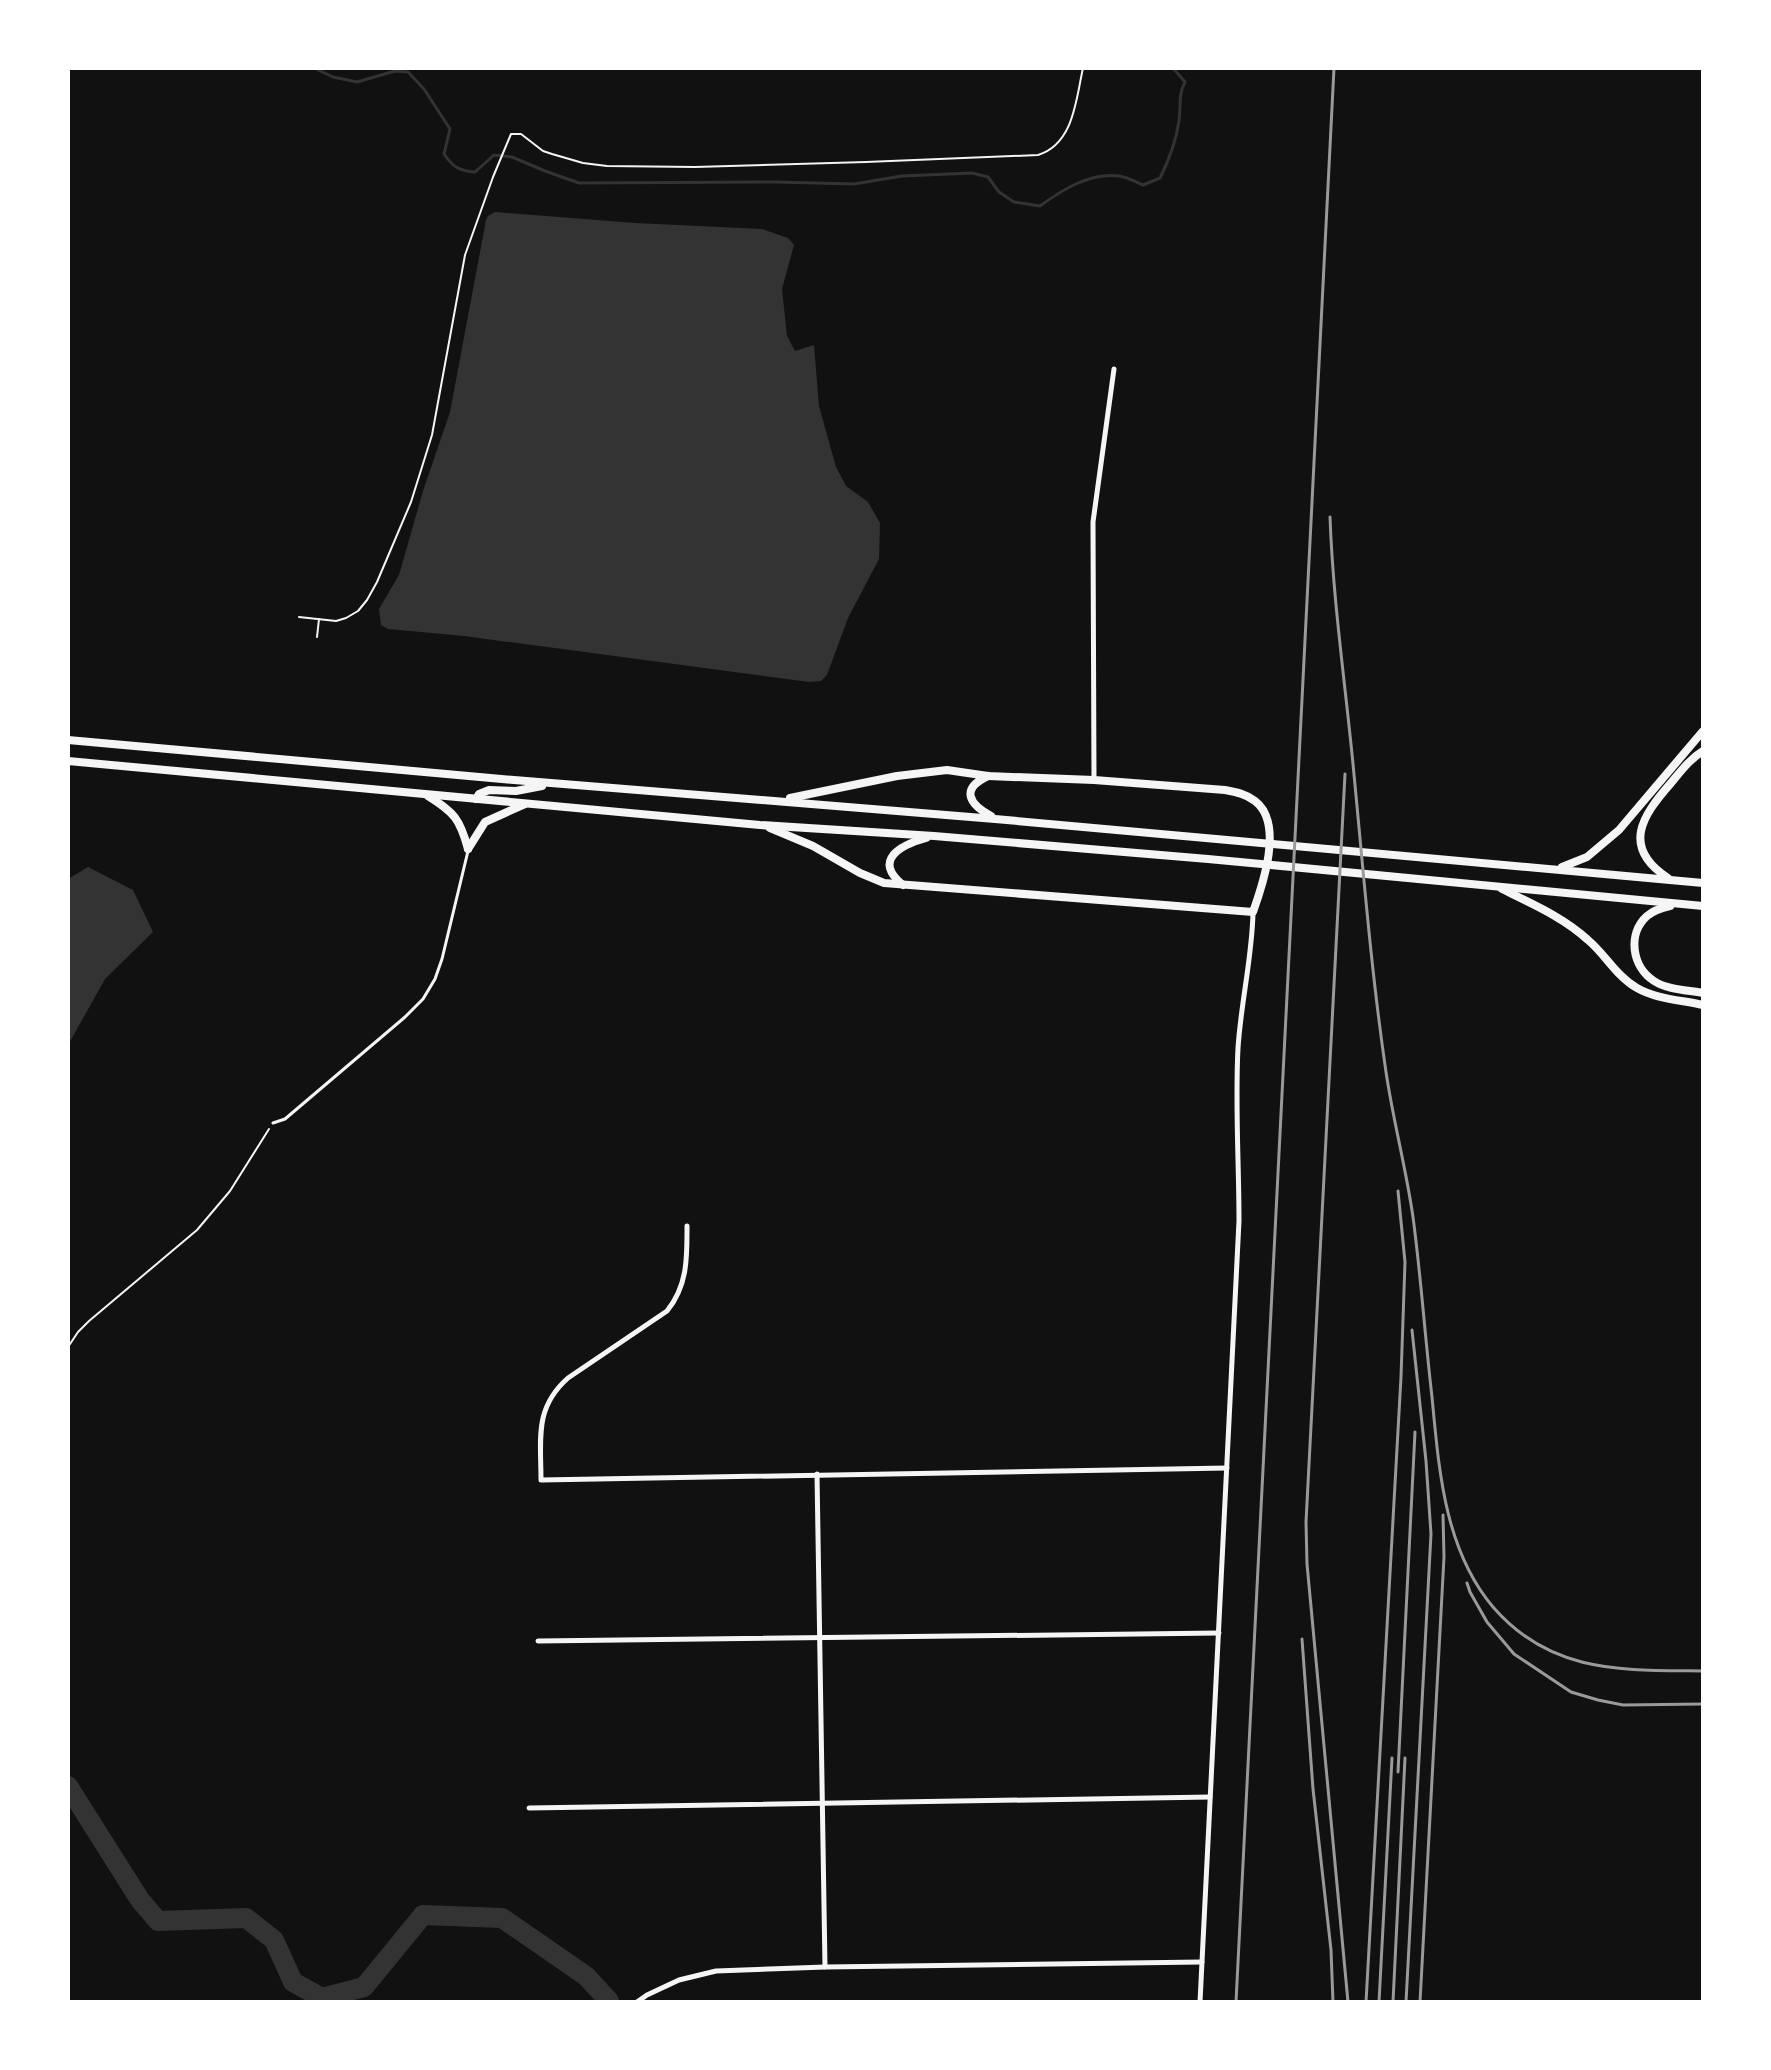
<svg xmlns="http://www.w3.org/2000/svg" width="1771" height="2070" viewBox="0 0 1771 2070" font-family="'Archivo Narrow',sans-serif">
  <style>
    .water { fill: #333 }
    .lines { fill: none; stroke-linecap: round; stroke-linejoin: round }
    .stream { stroke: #333; stroke-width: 3 }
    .river { stroke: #333; stroke-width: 20 }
    .path { stroke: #f5f5f5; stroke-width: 2 }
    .service { stroke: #f5f5f5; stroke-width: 3 }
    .minor { stroke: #f5f5f5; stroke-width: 5 }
    .primary { stroke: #f5f5f5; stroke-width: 8 }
    .rail { stroke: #9a9a9a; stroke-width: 3 }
  </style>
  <rect width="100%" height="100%" fill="#111"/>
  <g class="water">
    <path d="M495,212L635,223L762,229L788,238L794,245L782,289L787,336L795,351L814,345L819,406L836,467L846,486L868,502L880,523L879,559L848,618L827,675L821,681L809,682L464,636L388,629L381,625L379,609L399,575L423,491L450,412L486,220L488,216Z"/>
    <path d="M88,867L133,890L153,932L105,979L68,1045V879Z"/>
  </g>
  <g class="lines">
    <path class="stream" d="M314,68L333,77L357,82L395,71L408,72L424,89L450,129L444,154C453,167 459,171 475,172L494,155L512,157L545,171L579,183L775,182L854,184L902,176L972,173L988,177L999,192L1014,202L1040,206C1062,190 1090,172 1119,176C1127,177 1136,182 1143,185L1160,178C1169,160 1176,142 1179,121C1181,107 1178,95 1185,82L1173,68"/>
    <path class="river" d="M68,1786L140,1900L158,1921L246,1918L274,1940L293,1982L322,1998L364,1987L423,1915L502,1918L586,1976L609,2001"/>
    <g class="path">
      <path d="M299,617L336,621L346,618L358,611L367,600L377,582L411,502L432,435L465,255L493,177L511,134H521L543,151L552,154L583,163L607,166L695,167L866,162L1038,155C1074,144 1076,99 1083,68"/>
      <path d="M317,637L319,619"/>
      <path d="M68,1347L78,1332L89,1321L197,1230L230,1191L269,1129"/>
    </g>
    <path class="service" d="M273,1123L285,1119L405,1017L423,999L435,979L442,959L468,851"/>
    <g class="minor">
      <path d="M1094,780L1093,522L1114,369"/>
      <path d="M687,1226C687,1257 688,1285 667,1311L568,1378C534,1408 541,1439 541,1480L1227,1468"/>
      <path d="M817,1474L825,1967"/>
      <path d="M538,1641L1219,1633"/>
      <path d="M529,1808L1210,1797"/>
      <path d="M637,2002L647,1995L679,1980L716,1971L825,1967L1202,1962"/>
      <path d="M1200,2002L1239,1221C1239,1163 1235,1105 1238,1048C1241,1002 1252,958 1253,913"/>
    </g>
    <g class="primary">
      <path d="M68,740L514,780L995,819L1703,883"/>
      <path d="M68,761L760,825L934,836L1208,859L1703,906"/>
      <path d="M988,776C960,789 969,804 991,816"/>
      <path d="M428,796C454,812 460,819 468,849"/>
      <path d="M476,799L479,794L489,790L516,791L542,786"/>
      <path d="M770,828L813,846L860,873L884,883L1253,912C1263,884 1284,823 1255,801C1246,794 1236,792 1225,790L1094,780L988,776L947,770L897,776L790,798"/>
      <path d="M468,849L485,822L525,804"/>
      <path d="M1562,867L1587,857L1619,830L1703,731"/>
      <path d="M1668,878C1621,847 1642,816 1671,783C1681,771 1690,759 1703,751"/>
      <path d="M903,885C872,860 901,845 926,838"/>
      <path d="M1502,889C1532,904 1563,917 1588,940C1605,954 1617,977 1637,988C1656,999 1681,1000 1703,1005"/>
      <path d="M1670,906C1661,908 1654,910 1647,916C1627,934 1632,967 1654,981C1668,990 1687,990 1703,993"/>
    </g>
    <g class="rail">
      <path d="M1330,517C1333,600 1345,682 1353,764C1363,867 1371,970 1386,1072C1393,1120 1406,1168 1413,1217C1421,1277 1425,1337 1432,1397C1439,1469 1444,1549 1493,1607C1551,1674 1622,1670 1703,1671"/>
      <path d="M1345,774L1306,1522L1307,1564L1348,2002"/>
      <path d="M1467,1583L1470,1592L1487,1622L1514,1654L1571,1692L1598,1700L1623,1705L1703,1704"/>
      <path d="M1302,1639L1313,1789L1331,1950L1333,2002"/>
      <path d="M1398,1772L1415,1432"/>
      <path d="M1236,2002L1334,68"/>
      <path d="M1366,2002L1401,1377L1405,1262L1398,1191"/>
      <path d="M1379,2002L1392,1758"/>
      <path d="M1393,2002L1405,1758"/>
      <path d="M1406,2002L1431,1534L1426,1461L1412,1330"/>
      <path d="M1420,2002L1444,1557L1443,1515"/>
    </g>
  </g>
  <rect width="1771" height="2070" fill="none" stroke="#ffffff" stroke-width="140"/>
</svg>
